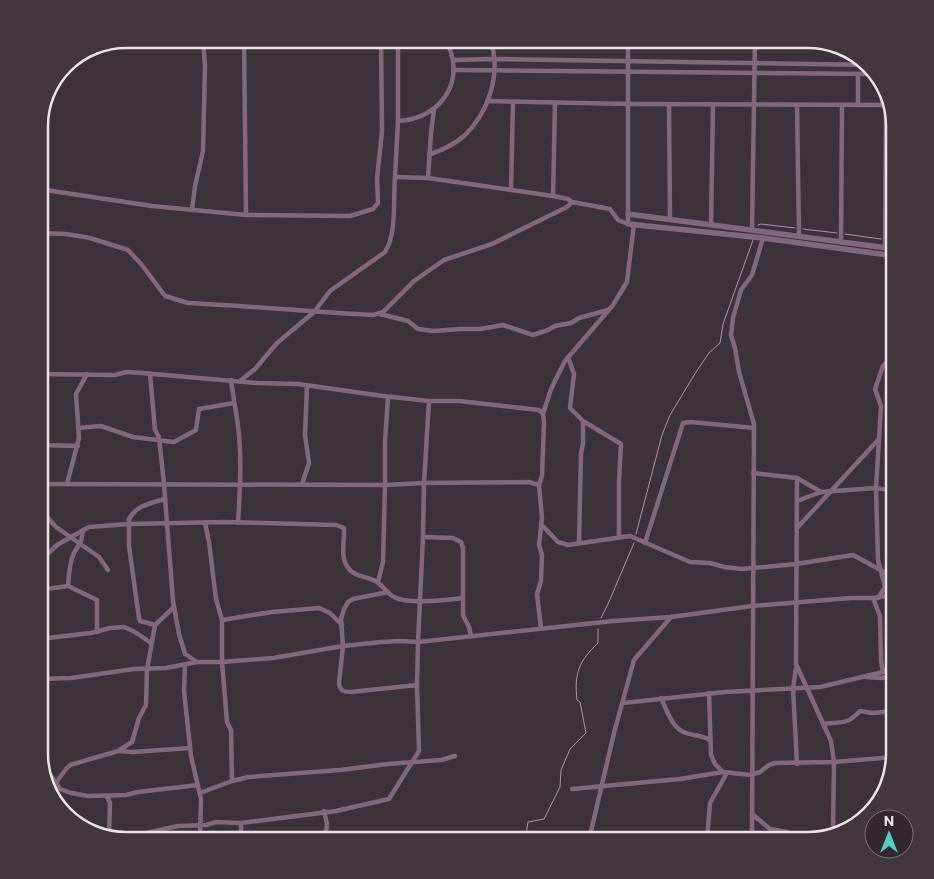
<svg xmlns="http://www.w3.org/2000/svg" width="934" height="879" viewBox="0 0 934 879" font-family="Commissioner,sans-serif">
  <style>
    .lines { fill: none; stroke-linecap: round; stroke-linejoin: round }
    .stream { stroke: #b68dac; stroke-width: 1 }
    .minor { stroke: #81697b; stroke-width: 4.5 }
    .tertiary { stroke: #81697b; stroke-width: 5.5 }
    .rim { fill: none; stroke: #eae4e8; stroke-width: 2.5 }
  </style>
  <rect width="100%" height="100%" fill="#3c333a"/>
  <g class="lines">
    <g class="stream">
      <path d="M758,225L761,224L795,228"/>
      <path d="M803,229L837,233"/>
      <path d="M845,234L881,239"/>
      <path d="M889,240L895,241"/>
      <path d="M636,534L662,435L670,415L696,372L709,353L720,343L723,324L753,240"/>
      <path d="M601,618L608,604L634,543"/>
      <path d="M519,840L526,835L528,822L544,819L560,787L561,770L570,749L586,733L580,702L577,700C574,673 579,661 598,643V629"/>
    </g>
    <g class="minor">
      <path d="M244,39L246,215"/>
      <path d="M398,39V121L395,177L428,178L553,196L568,199L572,202"/>
      <path d="M454,60L494,59L870,65"/>
      <path d="M454,70L874,74"/>
      <path d="M487,101L629,104L888,105"/>
      <path d="M669,105L670,219"/>
      <path d="M797,105L799,236"/>
      <path d="M858,105V74"/>
      <path d="M398,121C442,119 468,79 445,39"/>
      <path d="M886,131H895"/>
      <path d="M429,155C442,150 454,145 464,136C489,112 502,73 490,39"/>
      <path d="M428,178L431,133L434,109"/>
      <path d="M39,189L152,206L246,215L350,216L373,209L378,203L377,179L382,131L381,39"/>
      <path d="M511,189L513,102"/>
      <path d="M553,196L555,103"/>
      <path d="M192,210L195,186L203,151L205,66L203,39"/>
      <path d="M711,225L713,105"/>
      <path d="M752,230L755,39"/>
      <path d="M39,233L66,234L90,238L128,250L142,265L165,296L188,303C250,306 312,312 373,315L383,312L414,281L444,260L492,244L567,207L572,202L610,209L618,220L628,224V39"/>
      <path d="M841,242L842,105"/>
      <path d="M885,248L886,105"/>
      <path d="M39,281L45,250L40,233"/>
      <path d="M380,314L408,321L418,329L434,331L460,329H480L503,325L533,335L548,330L555,326L571,323L579,318L608,310"/>
      <path d="M568,357L574,374L570,408L583,421V443L581,454L579,543"/>
      <path d="M39,374L115,375L126,372L142,373L257,383L298,384L383,396L429,401H459L539,410L543,414L544,423L542,476L539,485L542,518L539,545L542,555L541,581L537,594L541,628"/>
      <path d="M150,374L155,430L159,437L164,484L173,601L179,634L185,654L197,662"/>
      <path d="M231,380C233,395 236,411 238,426C242,458 240,490 238,523"/>
      <path d="M240,381L255,369L277,343L314,312L330,291L385,252C397,234 393,199 395,177"/>
      <path d="M543,414L551,389L565,361L613,305L627,282L634,224"/>
      <path d="M583,421L621,444L619,480V537"/>
      <path d="M78,428L101,426L133,437L174,442L196,430L199,409L234,403"/>
      <path d="M39,445L78,446"/>
      <path d="M753,473L797,478L821,492"/>
      <path d="M797,478L796,664L831,741L834,762L833,831"/>
      <path d="M39,484L385,485V442L388,397"/>
      <path d="M44,484L43,508L47,517L56,527L99,557L108,570"/>
      <path d="M67,484L79,438L76,394L87,374"/>
      <path d="M302,484L309,463L305,435L307,386"/>
      <path d="M797,501L821,492L876,488L895,491"/>
      <path d="M205,523L209,542L216,599L222,620V662L227,722L231,730L232,781"/>
      <path d="M541,524L558,542L568,545L630,536L690,562L710,563L724,567L742,569L796,564L853,555L895,578"/>
      <path d="M797,528L878,440"/>
      <path d="M423,537L453,538L461,542L463,548V615L469,627L471,636"/>
      <path d="M645,543L683,423L691,422L754,428"/>
      <path d="M39,562L57,545L89,527L129,524L224,522L336,525L344,528C345,539 340,556 347,566C352,576 364,576 373,580C382,583 386,593 394,597C409,605 445,600 463,598"/>
      <path d="M378,582L383,562L385,485L424,483L529,482L539,485"/>
      <path d="M68,586L97,600V632"/>
      <path d="M39,590L68,586C69,576 69,563 74,553C80,542 81,545 83,530"/>
      <path d="M388,592L353,599L348,602L344,609L341,619L343,646L339,684C340,691 344,692 351,692L417,685"/>
      <path d="M873,598L880,616L881,661L883,672"/>
      <path d="M878,598L885,587L878,560L876,488L881,406L875,389L883,366L895,353"/>
      <path d="M222,620L272,612L319,608L330,613L342,625"/>
      <path d="M155,625L140,621L139,618L129,546V519C137,505 151,503 165,499"/>
      <path d="M39,639L91,633L110,628L124,627L135,632L151,643"/>
      <path d="M185,665L184,691L191,756L201,799L200,840"/>
      <path d="M796,668L793,688L797,764"/>
      <path d="M866,677L881,678L895,676"/>
      <path d="M39,679L71,678L134,669L166,668L197,662H222L273,658L343,646L381,642L400,641L418,642L613,621L671,617L752,606L851,598H873L895,595"/>
      <path d="M709,693L711,755L715,764L723,772"/>
      <path d="M661,698C667,710 672,729 686,733C694,736 702,735 710,740"/>
      <path d="M623,703L725,692L820,687L883,672L895,662"/>
      <path d="M824,724C842,721 846,726 860,711L872,713L895,711"/>
      <path d="M118,751L133,752L190,748"/>
      <path d="M42,765L46,768L60,789L71,793L88,796L126,795L138,792L198,785"/>
      <path d="M52,788L66,769L70,765L118,751L132,742L139,718L146,705L147,670L155,625L174,607"/>
      <path d="M572,789L680,779L723,772L750,775L760,772L769,765L775,763L834,762L894,757"/>
      <path d="M200,793L232,781L249,777L340,770L388,764L441,760L455,756"/>
      <path d="M107,796L110,803L109,836"/>
      <path d="M324,811L327,824L325,840"/>
      <path d="M752,814L770,829L787,832L797,838L806,840"/>
      <path d="M241,823V840"/>
      <path d="M105,836L115,834H142L178,826L206,825L216,822L241,823L336,811L389,799L419,751L417,685L418,642L423,537L424,483L429,401"/>
      <path d="M589,840L614,733L634,660L671,617"/>
      <path d="M707,840L710,803L727,773"/>
      <path d="M752,840L754,424L739,372L735,348L731,335L733,318L741,290L752,275L763,238"/>
    </g>
    <g class="tertiary">
      <path d="M628,214L895,249"/>
      <path d="M628,224L763,238L895,256"/>
    </g>
  </g>
  <path d="M0 0H934V879H0ZM126 48H808A78 78 0 0 1 886 126V754A78 78 0 0 1 808 832H126A78 78 0 0 1 48 754V126A78 78 0 0 1 126 48Z" fill="#41383e" fill-rule="evenodd"/>
  <path class="rim" d="M126 48H808A78 78 0 0 1 886 126V754A78 78 0 0 1 808 832H126A78 78 0 0 1 48 754V126A78 78 0 0 1 126 48Z"/>
  <g transform="translate(889 834)"><circle r="24" fill="#32292f" stroke="#7c7479"/>
  <path d="M0-4L9 19L0 12L-9 19Z" fill="#58cec1"/>
  <text y="-8" font-size="14" font-weight="bold" text-anchor="middle" fill="#eae4e8">N</text>
  </g>
</svg>
